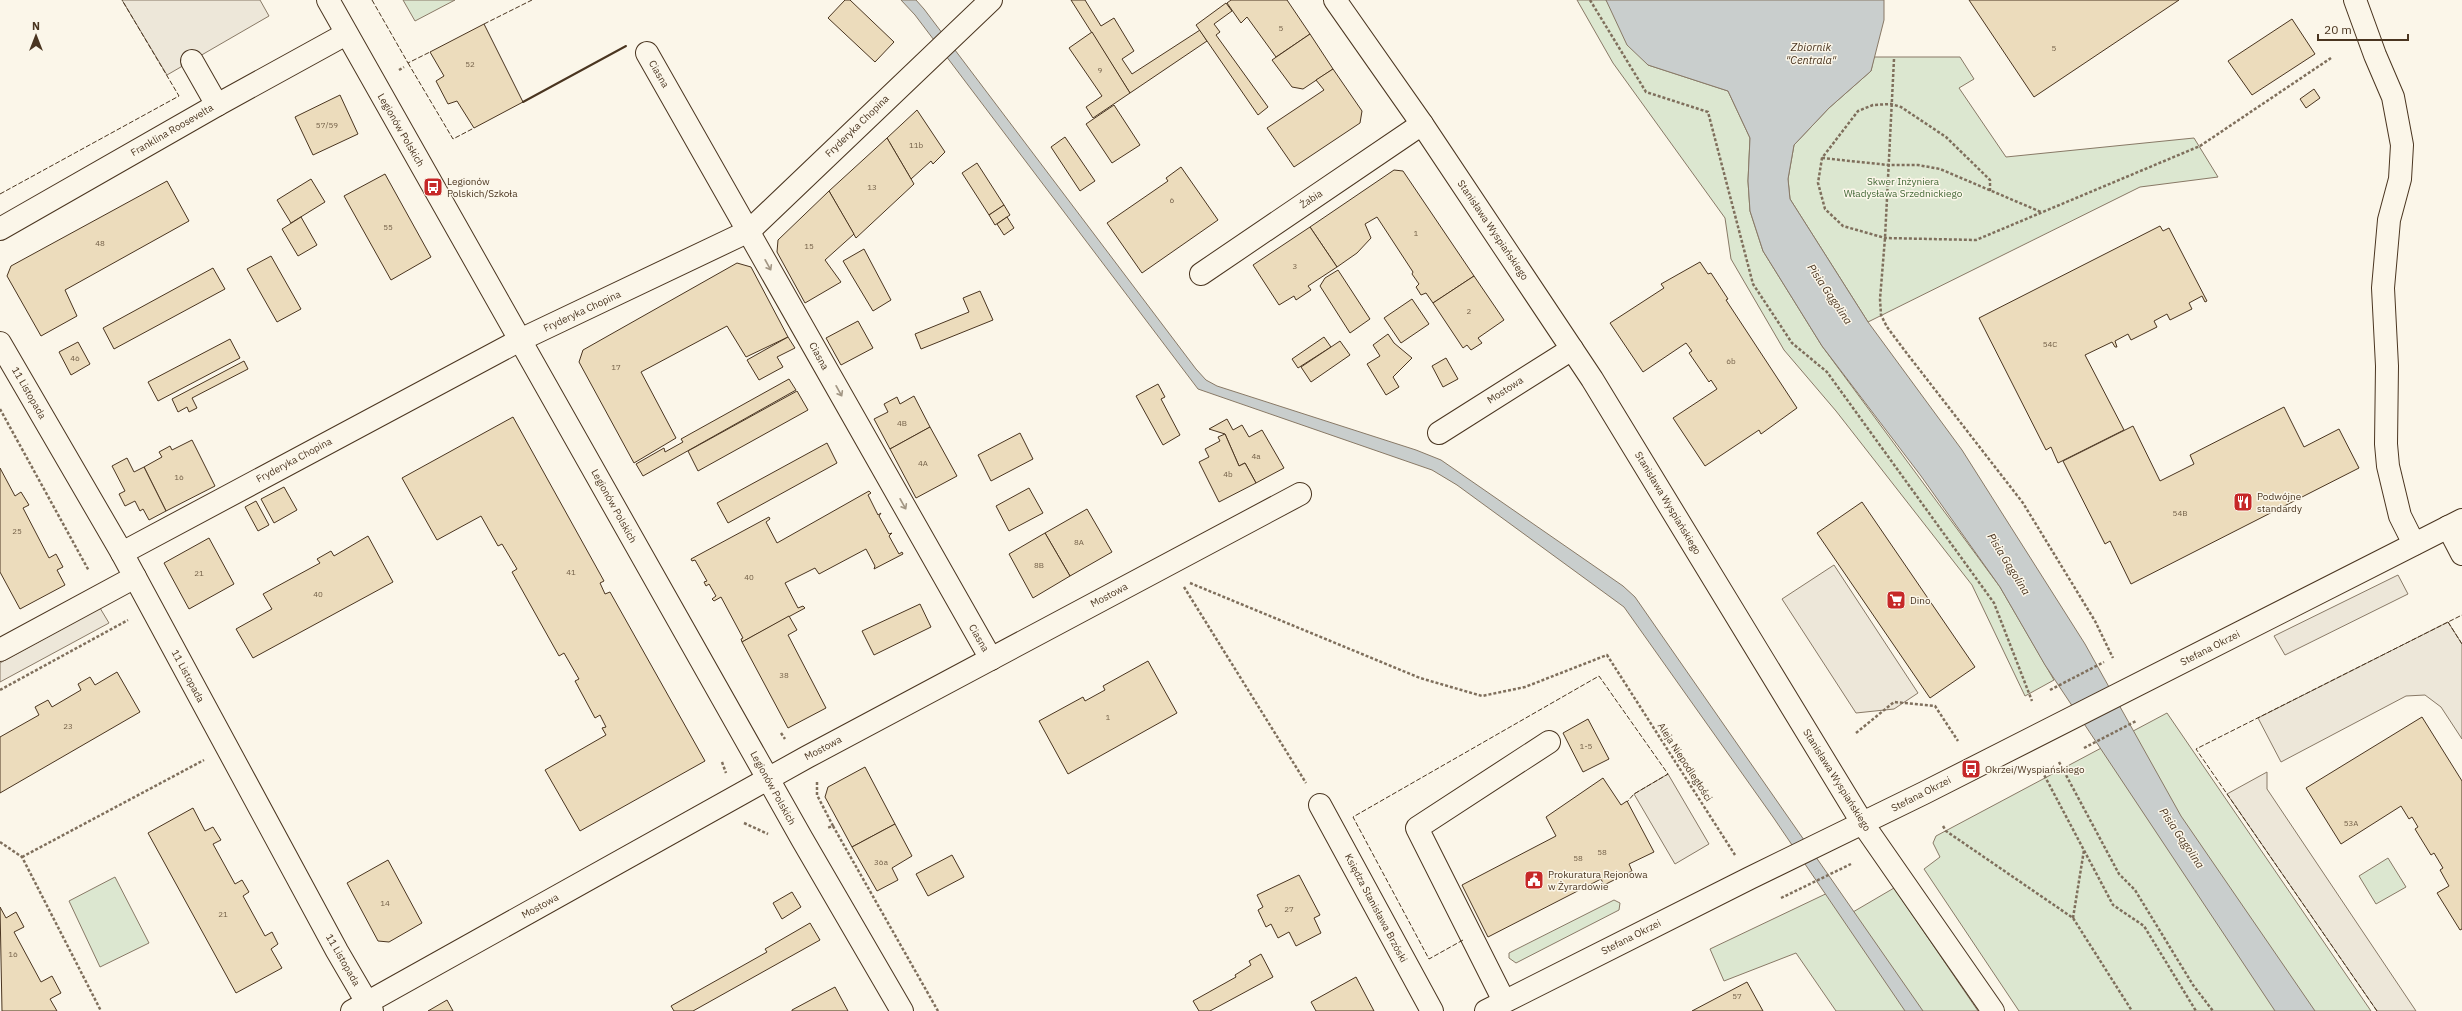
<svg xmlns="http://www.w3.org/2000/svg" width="2462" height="1011" viewBox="0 0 2462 1011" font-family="'IBM Plex Sans',sans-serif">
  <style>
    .green { fill: #dce7d0; stroke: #887966 }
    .parking { fill: #ede7d9; stroke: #887966 }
    .water { fill: #c9cecd; stroke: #887966 }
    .building { fill: #ecdcbc; stroke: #4a3520 }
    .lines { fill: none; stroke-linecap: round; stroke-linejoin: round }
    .minor-casing { stroke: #4a3520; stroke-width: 24 }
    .path { stroke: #7f6f5c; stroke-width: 2.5; stroke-dasharray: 3 2; stroke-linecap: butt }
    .minor { stroke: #fbf6e9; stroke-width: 22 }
    .fence { stroke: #4a3520; stroke-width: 1; stroke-dasharray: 5 2; stroke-linecap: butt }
    .wall { stroke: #4a3520; stroke-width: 2 }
    .oneway { stroke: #a29684 }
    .labels { text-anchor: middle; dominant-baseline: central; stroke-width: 3; stroke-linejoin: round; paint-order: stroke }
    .number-label { font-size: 8px; fill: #725f47 }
    .street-label { font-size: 10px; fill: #4a3520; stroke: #fbf6e9 }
    .poi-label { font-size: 10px; fill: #4a3520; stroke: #fbf6e9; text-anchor: start }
    .park-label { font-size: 10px; fill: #436837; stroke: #fbf6e9 }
    .water-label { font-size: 11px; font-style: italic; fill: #4a3520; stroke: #fbf6e9 }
  </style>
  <rect width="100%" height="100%" fill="#fbf6e9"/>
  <g class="green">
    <path d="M403,0H455L415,21Z"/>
    <path d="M1577,0H1606L1648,65L1728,91L1750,138L1748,181L1750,211L1763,251L1822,346L2000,587L2054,680L2025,696L1972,585L1836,411L1784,350L1731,259L1725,218L1613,63Z"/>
    <path d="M1874,57H1960L1974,79L1959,88L2006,157L2194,138L2218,177L2140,187L1868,322L1790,199L1788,179L1794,145L1829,108L1871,71Z"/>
    <path d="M2167,713L2371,1011H2019L1924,869L1940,857L1933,843L1936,836Z"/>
    <path d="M2388,858L2406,887L2376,904L2359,876Z"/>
    <path d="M115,877L149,943L100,967L69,901Z"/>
    <path d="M1894,888L1978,1011H1836L1796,953L1724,981L1710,949L1836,889L1853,912Z"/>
    <path d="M1614,900L1620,903L1619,910L1516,963L1509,958V953Z"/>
  </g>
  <g class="parking">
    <path d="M122,0H260L269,16L167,75Z"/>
    <path d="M1834,565L1918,693L1894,709L1856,713L1782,599Z"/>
    <path d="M2398,575L2408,594L2285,655L2274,636Z"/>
    <path d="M100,608L109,623L0,682V663Z"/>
    <path d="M2448,622L2462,644V739L2441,707L2425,695L2406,696L2281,762L2258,718Z"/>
    <path d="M2267,772V789L2416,1011H2377L2227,794Z"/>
    <path d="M1668,774L1709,844L1675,864L1634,794Z"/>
  </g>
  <g class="water">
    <path d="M901,0H916L924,9L1196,369L1206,380L1217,386L1416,450L1441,460L1623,586L1635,597L1923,1011H1905L1773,817L1624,607L1457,485L1432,470L1198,389L915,15Z"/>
    <path d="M1606,0H1884V20L1871,71L1829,108L1794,145L1788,179L1790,199L1868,322L1962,450L2085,644L2181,816L2315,1011H2275L2045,665L2000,587L1921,476L1822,346L1763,251L1750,211L1748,181L1750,138L1728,91L1648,65L1627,45Z"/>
  </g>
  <g class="building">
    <path d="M845,0H850L894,42L875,62L828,18Z"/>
    <path d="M1071,0H1085L1101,26L1114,18L1134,51L1122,59L1132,74L1200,30L1207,41L1130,93Z"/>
    <path d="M1231,0H1287L1310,34L1276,57L1247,17L1241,23L1227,3Z"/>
    <path d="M1969,0H2179L2034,97Z"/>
    <path d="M1226,3L1232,11L1214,24L1220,32L1216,35L1268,107L1258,115L1196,25Z"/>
    <path d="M2292,19L2315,54L2252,95L2228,61Z"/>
    <path d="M484,24L523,102L474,128L457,101L448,104L436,81L444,76L430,52Z"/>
    <path d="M1092,32L1130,93L1093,118L1086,107L1102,96L1069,48Z"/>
    <path d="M1310,34L1333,69L1303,89L1292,87L1272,60Z"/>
    <path d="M1333,69L1362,111L1360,123L1294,167L1267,128L1324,90L1316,80Z"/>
    <path d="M2314,89L2320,98L2306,108L2300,99Z"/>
    <path d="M340,95L358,134L313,155L295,117Z"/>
    <path d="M1114,105L1140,145L1112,163L1086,124Z"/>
    <path d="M917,110L945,152L933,164L931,161L911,179L887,138Z"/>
    <path d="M1065,137L1095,181L1080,191L1051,147Z"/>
    <path d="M887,138L914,184L856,238L829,191Z"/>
    <path d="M977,163L1004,205L989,215L962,173Z"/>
    <path d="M1181,167L1218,220L1142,273L1107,223L1168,181L1166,178Z"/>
    <path d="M1394,170L1403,171L1474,276L1433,303L1426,293L1421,295L1416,287L1419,284L1412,274L1413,272L1377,217L1365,224L1371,238L1357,253L1337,267L1310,227Z"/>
    <path d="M385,174L431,257L391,280L344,196Z"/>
    <path d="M311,179L325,202L291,223L277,200Z"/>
    <path d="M167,181L189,221L65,290L77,316L41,336L7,276L11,266Z"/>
    <path d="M829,191L854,234L825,260L841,282L805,303L777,252L778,240Z"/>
    <path d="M1004,205L1010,215L995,225L989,215Z"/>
    <path d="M301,217L317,245L298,256L282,229Z"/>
    <path d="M1007,217L1014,228L1004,235L997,224Z"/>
    <path d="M2160,226L2163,231L2169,228L2207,301L2205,302L2202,296L2189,303L2192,309L2170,320L2167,314L2154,321L2157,327L2131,340L2128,334L2115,341L2117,347H2115L2112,342L2085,355L2124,430L2058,463L2051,447L2046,450L1979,318Z"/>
    <path d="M1310,227L1337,267L1308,286L1311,290L1296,300L1294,296L1279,305L1253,265Z"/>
    <path d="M864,249L891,300L873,311L843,261Z"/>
    <path d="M271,256L301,309L277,322L247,269Z"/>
    <path d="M1700,262L1708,274L1711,273L1728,299L1726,300L1797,408L1761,434L1759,430L1705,466L1673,418L1717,389L1711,380L1709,382L1689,353L1692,351L1686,343L1643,372L1610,323L1664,288L1661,284Z"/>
    <path d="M737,263L751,267L788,337L746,357L727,326L641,372L676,438L634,463L579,362L583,350Z"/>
    <path d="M213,268L225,289L114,349L103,328Z"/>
    <path d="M1338,270L1370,319L1350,333L1320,286L1325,278Z"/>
    <path d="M1474,276L1504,320L1478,338L1482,343L1471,350L1467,345L1463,348L1433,303Z"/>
    <path d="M980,291L993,320L921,349L915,334L969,312L963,298Z"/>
    <path d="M1412,299L1429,324L1401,343L1384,318Z"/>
    <path d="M858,321L873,348L841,365L826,338Z"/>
    <path d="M1388,334L1394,343L1412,358L1393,377L1399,387L1386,395L1367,364L1380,356L1373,345Z"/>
    <path d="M788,337L795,348L777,357L783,367L759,380L747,360Z"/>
    <path d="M1324,337L1331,347L1298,368L1292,359Z"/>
    <path d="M230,339L240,358L158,401L148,382Z"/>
    <path d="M1340,341L1350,355L1311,382L1301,367Z"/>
    <path d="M78,342L90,364L71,375L59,352Z"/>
    <path d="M1446,358L1458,379L1443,387L1432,366Z"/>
    <path d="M244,361L248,369L192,398L197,408L189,412L187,407L178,412L172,399Z"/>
    <path d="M789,379L796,390L643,476L636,464L664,448L665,452L683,442L681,439Z"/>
    <path d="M1158,384L1165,397L1161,399L1180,435L1163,445L1136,396Z"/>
    <path d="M797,391L808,410L698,471L688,451Z"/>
    <path d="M914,396L930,427L890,449L874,419L888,412L884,404L897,397L900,404Z"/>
    <path d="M2284,407L2304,447L2339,429L2359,468L2131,584L2110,541L2105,544L2063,461L2133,426L2160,481L2194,464L2190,455Z"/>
    <path d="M513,417L604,581L600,583L605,594L610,592L705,761L580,831L545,770L606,735L602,728L606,727L600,715L595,718L575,681L579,679L564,653L559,656L512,572L517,569L502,544L498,546L481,516L437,540L402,478Z"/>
    <path d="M1227,419L1233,430L1242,425L1249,437L1262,430L1284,468L1256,483L1245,463L1239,466L1225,434L1209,429Z"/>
    <path d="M930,427L957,476L916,498L890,449Z"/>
    <path d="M1020,433L1033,459L991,481L978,455Z"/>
    <path d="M1225,434L1239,466L1245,463L1256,483L1219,502L1199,462L1209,457L1205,449L1220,441L1218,437Z"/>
    <path d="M192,440L215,486L166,511L144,467L162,457L159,452L170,446L172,450Z"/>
    <path d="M827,443L837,463L728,523L717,503Z"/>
    <path d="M127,458L134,472L144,467L166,511L149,520L143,509L140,511L135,501L125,506L119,494L125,491L112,466Z"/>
    <path d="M0,468L15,496L21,492L29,505L23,508L49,558L56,554L63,567L57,570L65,585L20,609L0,572Z"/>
    <path d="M284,487L297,510L274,523L261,499Z"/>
    <path d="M1029,488L1043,513L1009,531L996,506Z"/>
    <path d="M869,491L871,493L868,495L878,515L881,513L879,516L889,534L892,533L889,536L899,554L902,552L903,554L874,569L875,566L866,549L819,574L815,568L785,583L798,608L803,606L805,608L742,642L741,639L743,638L721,597L714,601L712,599L716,596L709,584L706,586L704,582L707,581L695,560L692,561L691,559L769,517L770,519L766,522L777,543Z"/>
    <path d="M256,501L269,525L258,531L245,507Z"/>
    <path d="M1862,502L1975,667L1930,698L1817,533Z"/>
    <path d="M1087,509L1112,552L1070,576L1045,533Z"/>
    <path d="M1045,533L1070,576L1033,598L1009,554Z"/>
    <path d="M368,536L393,582L253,658L236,629L272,609L263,594L320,563L317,559L331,551L334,556Z"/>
    <path d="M209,538L234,584L189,609L164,563Z"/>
    <path d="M920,604L931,627L874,655L862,631Z"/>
    <path d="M789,616L797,630L788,635L826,708L788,728L742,642Z"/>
    <path d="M1148,661L1177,713L1068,774L1039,721L1083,697L1085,701L1105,690L1103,686Z"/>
    <path d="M117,672L140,712L0,793V737L39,715L35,707L48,700L52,707L81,690L78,684L90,677L95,685Z"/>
    <path d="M2422,717L2462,781V929L2460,930L2437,893L2449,886L2440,870L2443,868L2434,853L2431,855L2415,829L2418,827L2412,817L2409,819L2401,806L2341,844L2306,788Z"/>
    <path d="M1588,719L1609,759L1583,772L1563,733Z"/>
    <path d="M865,767L895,824L852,847L825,797L828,787Z"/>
    <path d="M1603,778L1621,805L1627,801L1654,852L1629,864L1632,871L1604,885L1601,879L1488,937L1462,885L1556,836L1546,817Z"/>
    <path d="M193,808L205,831L213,827L221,840L213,844L235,884L242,880L249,892L243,896L265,936L272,932L278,944L271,949L282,968L236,993L148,833Z"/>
    <path d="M895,824L912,856L892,868L898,880L877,891L852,847Z"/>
    <path d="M952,855L964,877L928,896L916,874Z"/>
    <path d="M388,860L422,923L389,942L378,941L347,883Z"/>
    <path d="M1299,875L1320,915L1314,918L1321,933L1296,946L1289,932L1278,938L1271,924L1266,927L1258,910L1263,907L1257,895Z"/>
    <path d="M792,892L801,907L782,919L773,903Z"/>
    <path d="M0,907L6,918L16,912L24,927L14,932L41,982L52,976L61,993L50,999L57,1011H2Z"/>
    <path d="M810,923L820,940L693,1011H674L671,1006L767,952L765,949Z"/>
    <path d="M1261,954L1273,977L1210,1011H1199L1193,1001L1236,977L1235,975L1251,965L1249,961Z"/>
    <path d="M1356,977L1374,1011H1316L1311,1002Z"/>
    <path d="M1747,982L1763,1011H1692Z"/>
    <path d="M835,987L848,1011H792V1010Z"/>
    <path d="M447,1000L453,1011H428Z"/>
  </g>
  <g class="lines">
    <g class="minor-casing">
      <g id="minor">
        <path d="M328,0L802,839L902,1011"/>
        <path d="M1335,0L1422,124L1592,379L1863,824L1993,1011"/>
        <path d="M2355,0L2375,55L2393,97L2402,145L2400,179L2389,220L2383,288L2387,366L2386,444L2388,466L2400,516L2414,544"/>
        <path d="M647,53L991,659"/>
        <path d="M192,61L217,105"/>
        <path d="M0,229L217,105L346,34"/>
        <path d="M1201,274L1422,124"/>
        <path d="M0,343L122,553L337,951L372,1011"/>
        <path d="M1439,433L1572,349"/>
        <path d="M2448,527L2462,554"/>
        <path d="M122,553L520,340L749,231L991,0"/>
        <path d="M0,650L135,577"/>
        <path d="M1320,805L1432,1011"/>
        <path d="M1504,1001L1417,828L1549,742"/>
        <path d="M352,1011L807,757L1300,494"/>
        <path d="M1486,1011L1750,878L1924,793L2462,520"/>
      </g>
    </g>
    <g class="path">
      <path d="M1590,0L1646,92L1708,112L1753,284L1792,343L1827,372L1994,603L2032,701"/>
      <path d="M1894,59L1885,238L1880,299L1881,315L1887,327L1905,351L2023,503L2095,621L2113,658"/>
      <path d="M399,70L404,67"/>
      <path d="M1822,158L1888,165H1918L1940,169L2041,212"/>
      <path d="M1990,191V180L1946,137L1901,107L1891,104L1873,105L1858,111L1822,158L1818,183L1825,209L1843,226L1885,238L1976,240L2200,146L2331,58"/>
      <path d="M0,409L89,571"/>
      <path d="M1190,583L1420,678L1482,696L1525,687L1607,655L1735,855"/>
      <path d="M1184,587L1306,783"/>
      <path d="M0,690L128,620"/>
      <path d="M2050,690L2104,662"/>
      <path d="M781,733L785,739"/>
      <path d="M1856,733L1894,702L1935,706L1958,741"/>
      <path d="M2084,748L2136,721"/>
      <path d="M722,762L726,773"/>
      <path d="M2059,762L2119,874L2135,890L2193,985L2213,1011"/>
      <path d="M2042,771L2113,905L2144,926L2196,1011"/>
      <path d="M817,782V795L833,826L827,828"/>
      <path d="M744,823L768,834"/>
      <path d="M833,826L938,1011"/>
      <path d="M1943,826L1946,831L2073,918L2132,1011"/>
      <path d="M0,842L22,857L101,1011"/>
      <path d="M22,857L204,760"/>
      <path d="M1781,898L1851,864"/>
      <path d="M2073,918L2084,850"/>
    </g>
    <use href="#minor" class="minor"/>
    <g class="fence">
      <path d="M372,0L408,63L430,52"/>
      <path d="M484,24L532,0"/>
      <path d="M408,63L453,139L474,128"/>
      <path d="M0,194L179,96L122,0"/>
      <path d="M2448,622L2462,644"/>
      <path d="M1463,940L1429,959L1353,817L1599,676L1668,774L1634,794L1627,802"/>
      <path d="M2377,1011L2196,749L2462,615"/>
    </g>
    <path class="wall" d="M523,102L626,46"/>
  </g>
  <defs><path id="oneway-shaft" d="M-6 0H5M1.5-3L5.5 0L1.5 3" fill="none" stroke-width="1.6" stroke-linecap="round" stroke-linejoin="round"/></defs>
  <g class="oneway">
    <use href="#oneway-shaft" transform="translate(768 265) rotate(61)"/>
    <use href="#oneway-shaft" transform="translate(839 391) rotate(61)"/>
    <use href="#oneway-shaft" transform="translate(903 504) rotate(61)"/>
  </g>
  <defs>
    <g id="bus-square" transform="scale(1)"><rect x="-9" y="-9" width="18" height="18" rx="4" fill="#c62828" stroke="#fbf6e9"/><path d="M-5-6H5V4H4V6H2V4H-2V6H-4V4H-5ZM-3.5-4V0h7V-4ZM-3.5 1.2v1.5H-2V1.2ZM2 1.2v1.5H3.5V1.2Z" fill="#fff"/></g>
    <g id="restaurant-square" transform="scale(1)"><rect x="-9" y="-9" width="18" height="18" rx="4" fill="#c62828" stroke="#fbf6e9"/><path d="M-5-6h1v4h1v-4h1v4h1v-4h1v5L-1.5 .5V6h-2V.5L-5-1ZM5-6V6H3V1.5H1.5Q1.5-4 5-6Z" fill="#fff"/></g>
    <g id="supermarket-square" transform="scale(1)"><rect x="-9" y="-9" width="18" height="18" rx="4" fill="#c62828" stroke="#fbf6e9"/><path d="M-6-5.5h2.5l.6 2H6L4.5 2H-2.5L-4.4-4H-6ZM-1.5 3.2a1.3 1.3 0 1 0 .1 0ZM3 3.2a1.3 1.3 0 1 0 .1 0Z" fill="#fff"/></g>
    <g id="civic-square" transform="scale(1)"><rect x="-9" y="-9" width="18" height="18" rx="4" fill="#c62828" stroke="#fbf6e9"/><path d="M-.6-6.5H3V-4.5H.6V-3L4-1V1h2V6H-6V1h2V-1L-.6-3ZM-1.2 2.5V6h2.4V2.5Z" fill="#fff"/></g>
  </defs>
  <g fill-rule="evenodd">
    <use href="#bus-square" x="433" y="187"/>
    <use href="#restaurant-square" x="2243" y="502"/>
    <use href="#supermarket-square" x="1896" y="600"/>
    <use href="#bus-square" x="1971" y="769"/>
    <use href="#civic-square" x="1534" y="880"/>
  </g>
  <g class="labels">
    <g class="number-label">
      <text x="1281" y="28">5</text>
      <text x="2054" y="48">5</text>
      <text x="470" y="64">52</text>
      <text x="1100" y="70">9</text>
      <text x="327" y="125">57/59</text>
      <text x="916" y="145">11b</text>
      <text x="872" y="187">13</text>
      <text x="1172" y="200">6</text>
      <text x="388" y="227">55</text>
      <text x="1416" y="233">1</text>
      <text x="100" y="243">48</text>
      <text x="809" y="246">15</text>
      <text x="1295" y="266">3</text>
      <text x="1469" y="311">2</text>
      <text x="2050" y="344">54C</text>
      <text x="75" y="358">46</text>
      <text x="1731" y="361">6b</text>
      <text x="616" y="367">17</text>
      <text x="902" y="423">4B</text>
      <text x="1256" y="456">4a</text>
      <text x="923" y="463">4A</text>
      <text x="1228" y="474">4b</text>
      <text x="179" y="477">16</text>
      <text x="2180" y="513">54B</text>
      <text x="17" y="531">25</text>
      <text x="1079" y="542">8A</text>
      <text x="1039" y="565">8B</text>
      <text x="571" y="572">41</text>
      <text x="199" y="573">21</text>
      <text x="749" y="577">40</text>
      <text x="318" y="594">40</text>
      <text x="784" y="675">38</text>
      <text x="1108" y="717">1</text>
      <text x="68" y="726">23</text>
      <text x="1586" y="746">1-5</text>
      <text x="2351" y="823">53A</text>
      <text x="1602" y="852">58</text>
      <text x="1578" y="858">58</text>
      <text x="881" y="862">36a</text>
      <text x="385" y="903">14</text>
      <text x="1289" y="909">27</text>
      <text x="223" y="914">21</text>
      <text x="13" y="954">16</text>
      <text x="1737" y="996">57</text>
    </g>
    <g class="street-label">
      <text transform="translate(659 74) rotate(60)">Ciasna</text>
      <text transform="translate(857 126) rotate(-44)">Fryderyka Chopina</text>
      <text transform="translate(172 130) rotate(-30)">Franklina Roosevelta</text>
      <text transform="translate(401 130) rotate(60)">Legionów Polskich</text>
      <text transform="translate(1311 199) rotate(-34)">Żabia</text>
      <text transform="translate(1493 230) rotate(56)">Stanisława Wyspiańskiego</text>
      <text transform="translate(582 311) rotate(-25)">Fryderyka Chopina</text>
      <text transform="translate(819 356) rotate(61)">Ciasna</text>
      <text transform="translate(1505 390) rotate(-33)">Mostowa</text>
      <text transform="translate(29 393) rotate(60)">11 Listopada</text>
      <text transform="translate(294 460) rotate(-28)">Fryderyka Chopina</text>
      <text transform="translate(1668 503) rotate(59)">Stanisława Wyspiańskiego</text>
      <text transform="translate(614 506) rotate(61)">Legionów Polskich</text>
      <text transform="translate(1109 595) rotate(-28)">Mostowa</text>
      <text transform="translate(979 638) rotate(60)">Ciasna</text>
      <text transform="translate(2210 648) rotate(-27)">Stefana Okrzei</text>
      <text transform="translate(188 676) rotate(62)">11 Listopada</text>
      <text transform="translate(823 748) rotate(-28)">Mostowa</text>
      <text transform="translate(1685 762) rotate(57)">Aleja Niepodległości</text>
      <text transform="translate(1837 780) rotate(58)">Stanisława Wyspiańskiego</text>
      <text transform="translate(773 788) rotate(61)">Legionów Polskich</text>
      <text transform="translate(1921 794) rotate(-27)">Stefana Okrzei</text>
      <text transform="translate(540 906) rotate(-29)">Mostowa</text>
      <text transform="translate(1376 908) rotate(62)">Księdza Stanisława Brzóski</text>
      <text transform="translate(1631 937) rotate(-27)">Stefana Okrzei</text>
      <text transform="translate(343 960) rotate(60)">11 Listopada</text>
    </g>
    <g class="poi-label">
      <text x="447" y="181">Legionów<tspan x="447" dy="12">Polskich/Szkoła</tspan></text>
      <text x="2257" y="496">Podwójne<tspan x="2257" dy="12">standardy</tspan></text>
      <text x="1910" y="600">Dino</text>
      <text x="1985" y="769">Okrzei/Wyspiańskiego</text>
      <text x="1548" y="874">Prokuratura Rejonowa<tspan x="1548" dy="12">w Żyrardowie</tspan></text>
    </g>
    <g class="park-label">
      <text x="1903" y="181">Skwer Inżyniera<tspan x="1903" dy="12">Władysława Srzednickiego</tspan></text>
    </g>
    <g class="water-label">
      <text x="1811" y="47">Zbiornik<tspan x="1811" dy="13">"Centrala"</tspan></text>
      <text transform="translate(1830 294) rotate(56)">Pisia Gągolina</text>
      <text transform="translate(2009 564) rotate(58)">Pisia Gągolina</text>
      <text transform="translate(2182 838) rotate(56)">Pisia Gągolina</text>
    </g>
  </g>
  <g transform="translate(36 36)" stroke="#fbf6e9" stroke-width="3" paint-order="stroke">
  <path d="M0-3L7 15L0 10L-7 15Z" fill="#4a3520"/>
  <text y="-6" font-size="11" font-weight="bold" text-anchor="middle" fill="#4a3520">N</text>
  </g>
  <path d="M2318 34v6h90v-6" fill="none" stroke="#4a3520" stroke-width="2"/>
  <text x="2324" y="34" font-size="12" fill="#4a3520" stroke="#fbf6e9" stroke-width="3" paint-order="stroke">20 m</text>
</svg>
